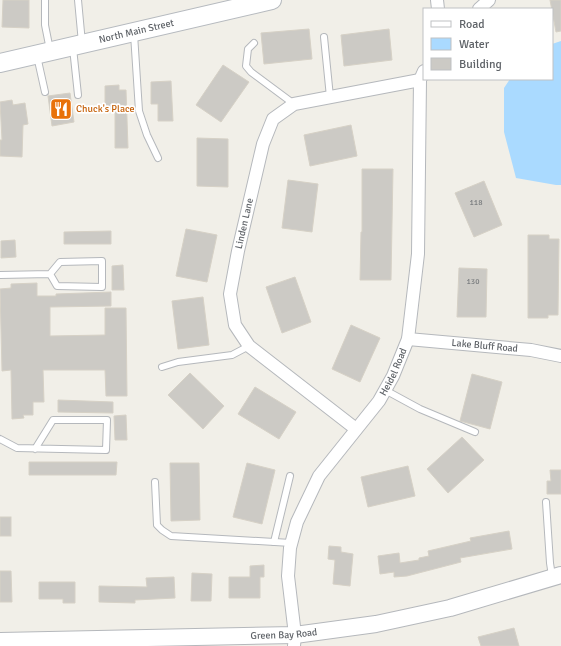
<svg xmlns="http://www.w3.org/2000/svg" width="561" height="646" viewBox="0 0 561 646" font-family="Signika,sans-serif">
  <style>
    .water { fill: #aadaff }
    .building { fill: #cccac5; stroke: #d6d1c6 }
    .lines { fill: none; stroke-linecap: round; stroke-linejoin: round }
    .service-casing { stroke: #b5b8bc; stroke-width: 8 }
    .minor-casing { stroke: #b5b8bc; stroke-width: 14 }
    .tertiary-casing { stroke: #b5b8bc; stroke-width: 18 }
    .secondary-casing { stroke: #b6babf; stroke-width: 20 }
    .service { stroke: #fff; stroke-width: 6 }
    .minor { stroke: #fff; stroke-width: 12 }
    .tertiary { stroke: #fff; stroke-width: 16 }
    .secondary { stroke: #fff; stroke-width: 18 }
    .labels { text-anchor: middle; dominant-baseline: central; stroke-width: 3.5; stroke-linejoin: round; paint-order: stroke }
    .number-label { font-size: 8px; fill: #7a7d7f }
    .street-label { font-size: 10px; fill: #5f6368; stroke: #fff }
    .food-label { font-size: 10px; fill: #c56008; stroke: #fff; text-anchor: start }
  </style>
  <rect width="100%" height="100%" fill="#f1efe8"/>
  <path class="water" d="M561,41V185H556L516,178L504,132V88L510,79H552V44Z"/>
  <g class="building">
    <path d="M3,0H29V28L2,27Z"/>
    <path d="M550,0H561V31L556,32Z"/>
    <path d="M309,29L312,59L264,64L261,33Z"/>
    <path d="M389,29L392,60L344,66L341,35Z"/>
    <path d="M223,65L249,82L221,122L196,105Z"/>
    <path d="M171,81L173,121H158V104H151V82Z"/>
    <path d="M119,85V90H126L128,148H115V109H105V86Z"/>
    <path d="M70,93L74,122L52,126L48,96Z"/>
    <path d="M12,100L13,105L25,103L28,124L23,125L22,157L0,156V140H2L0,102Z"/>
    <path d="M351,125L357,156L310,166L304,135Z"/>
    <path d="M197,138L228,139V187L197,186Z"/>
    <path d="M362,169H393L391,280H360L361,232H362Z"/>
    <path d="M288,180L318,184L312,232L282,228Z"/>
    <path d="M484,181L502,225L474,237L455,193Z"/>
    <path d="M186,229L217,235L207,282L176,276Z"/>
    <path d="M111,231V244H64V232Z"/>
    <path d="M528,235H549V239H559L558,315H548V318H528Z"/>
    <path d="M15,240L16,257L1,258V241Z"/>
    <path d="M123,265L124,290H112V266Z"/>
    <path d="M459,268L487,269L486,317H457Z"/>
    <path d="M295,277L311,322L282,333L266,287Z"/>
    <path d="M37,283V296H56V294L111,292V306L50,307V336L105,335V308H126L127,396H106L105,370H43L44,402H33V415H23L24,418L12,419L11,370L2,371L0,289L11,288V284Z"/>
    <path d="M203,297L209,345L178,349L172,301Z"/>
    <path d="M351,325L380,338L360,382L332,369Z"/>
    <path d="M190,373L224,406L203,429L168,395Z"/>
    <path d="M472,374L502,382L490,429L460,421Z"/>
    <path d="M255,387L296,412L279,439L238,414Z"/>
    <path d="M58,400L113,402V413L58,412Z"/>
    <path d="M126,415L127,440H115L114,416Z"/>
    <path d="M462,437L484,460L448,493L427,469Z"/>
    <path d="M29,462H117L116,475H29Z"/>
    <path d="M170,463H199L200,520L171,521Z"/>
    <path d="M247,463L275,470L262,524L233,517Z"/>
    <path d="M408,466L415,496L368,507L361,477Z"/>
    <path d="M550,470H561V494H547V481H551Z"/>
    <rect x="0" y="517" width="11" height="19"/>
    <path d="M509,531L512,549L460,558L461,562L407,576L394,577V572L380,574L378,556L399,553L400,563L419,560V558L429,556L428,551L471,541L470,538Z"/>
    <path d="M329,546L341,547V552L353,554L350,586L333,584L335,560L328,559Z"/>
    <path d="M264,565V577H260V598H229V577H250V566Z"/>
    <path d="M0,571H11L12,602H0Z"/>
    <path d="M192,573L212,574L211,601H191Z"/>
    <path d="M174,577L175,598L135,600V603L99,602V586L147,587L146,578Z"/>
    <path d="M39,582H75V603H63V599H39Z"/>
    <path d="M514,628L519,646H481L478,637Z"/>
  </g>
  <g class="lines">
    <g class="service-casing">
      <g id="service">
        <path d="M45,0V25L50,50"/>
        <path d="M78,0L82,43"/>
        <path d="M134,34L139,111L147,135L158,158"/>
        <path d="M324,37L330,97"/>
        <path d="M254,43L248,49L246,66L251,72L294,104"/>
        <path d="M73,48L78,95"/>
        <path d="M37,56L45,92"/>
        <path d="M0,275L50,274L60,262L102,261V287L57,286L50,274"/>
        <path d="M162,367L178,362L232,355L249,346"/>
        <path d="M385,390L420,409L475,432"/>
        <path d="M0,439L17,448L106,450L107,420H53L35,449"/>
        <path d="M155,482L157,525L162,530L171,536L291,543"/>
        <path d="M546,502L550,563L552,576"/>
        <path d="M274,542L290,476"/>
      </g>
    </g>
    <g class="minor-casing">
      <g id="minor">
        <path d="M437,0L438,9"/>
        <path d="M479,9L489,0"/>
        <path id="s1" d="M408,339L531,350L561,356"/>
        <path id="s2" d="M356,429L249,346L235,325L230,294L238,251L263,144L273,119L294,104L420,80"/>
        <path id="s3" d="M294,646L295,635L288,576L290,548L297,522L319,476L379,401L393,376L408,339L418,254L420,80L424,71"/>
      </g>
    </g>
    <g class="tertiary-casing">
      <g id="tertiary">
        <path id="s4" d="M0,641L295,635L376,624L450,608L561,575"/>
      </g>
    </g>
    <g class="secondary-casing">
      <g id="secondary">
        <path id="s5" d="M0,63L272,0"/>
      </g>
    </g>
    <use href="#service" class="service"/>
    <use href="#minor" class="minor"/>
    <use href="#tertiary" class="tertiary"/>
    <use href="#secondary" class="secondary"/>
  </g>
  <defs>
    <g id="restaurant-square" transform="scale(1.15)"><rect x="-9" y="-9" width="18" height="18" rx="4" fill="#e8710a" stroke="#fff"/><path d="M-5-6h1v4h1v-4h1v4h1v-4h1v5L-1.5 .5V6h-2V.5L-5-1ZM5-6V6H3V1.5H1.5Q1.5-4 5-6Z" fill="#fff"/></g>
  </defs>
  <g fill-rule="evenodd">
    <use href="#restaurant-square" x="61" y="109"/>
  </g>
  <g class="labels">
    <g class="number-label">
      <text x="476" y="202">118</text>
      <text x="473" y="281">130</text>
    </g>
    <g class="street-label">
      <text stroke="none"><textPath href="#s5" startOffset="140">North Main Street</textPath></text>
      <text stroke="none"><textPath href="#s2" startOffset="264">Linden Lane</textPath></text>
      <text stroke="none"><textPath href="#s1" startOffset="77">Lake Bluff Road</textPath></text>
      <text stroke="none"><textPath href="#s3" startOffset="305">Heidel Road</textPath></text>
      <text stroke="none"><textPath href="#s4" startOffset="284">Green Bay Road</textPath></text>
    </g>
    <g class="food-label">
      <text x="76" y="109">Chuck's Place</text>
    </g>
  </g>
  <rect x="423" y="8" width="130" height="72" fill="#ffffff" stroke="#bfc1c3"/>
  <rect x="431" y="21" width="20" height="6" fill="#ffffff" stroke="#bfc1c3"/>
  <text x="459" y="28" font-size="12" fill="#5f6368">Road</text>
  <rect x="431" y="38" width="20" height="12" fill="#aadaff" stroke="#bfc1c3"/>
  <text x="459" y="48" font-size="12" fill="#5f6368">Water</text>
  <rect x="431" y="58" width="20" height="12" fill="#cccac5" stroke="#bfc1c3"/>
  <text x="459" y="68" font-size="12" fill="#5f6368">Building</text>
</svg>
